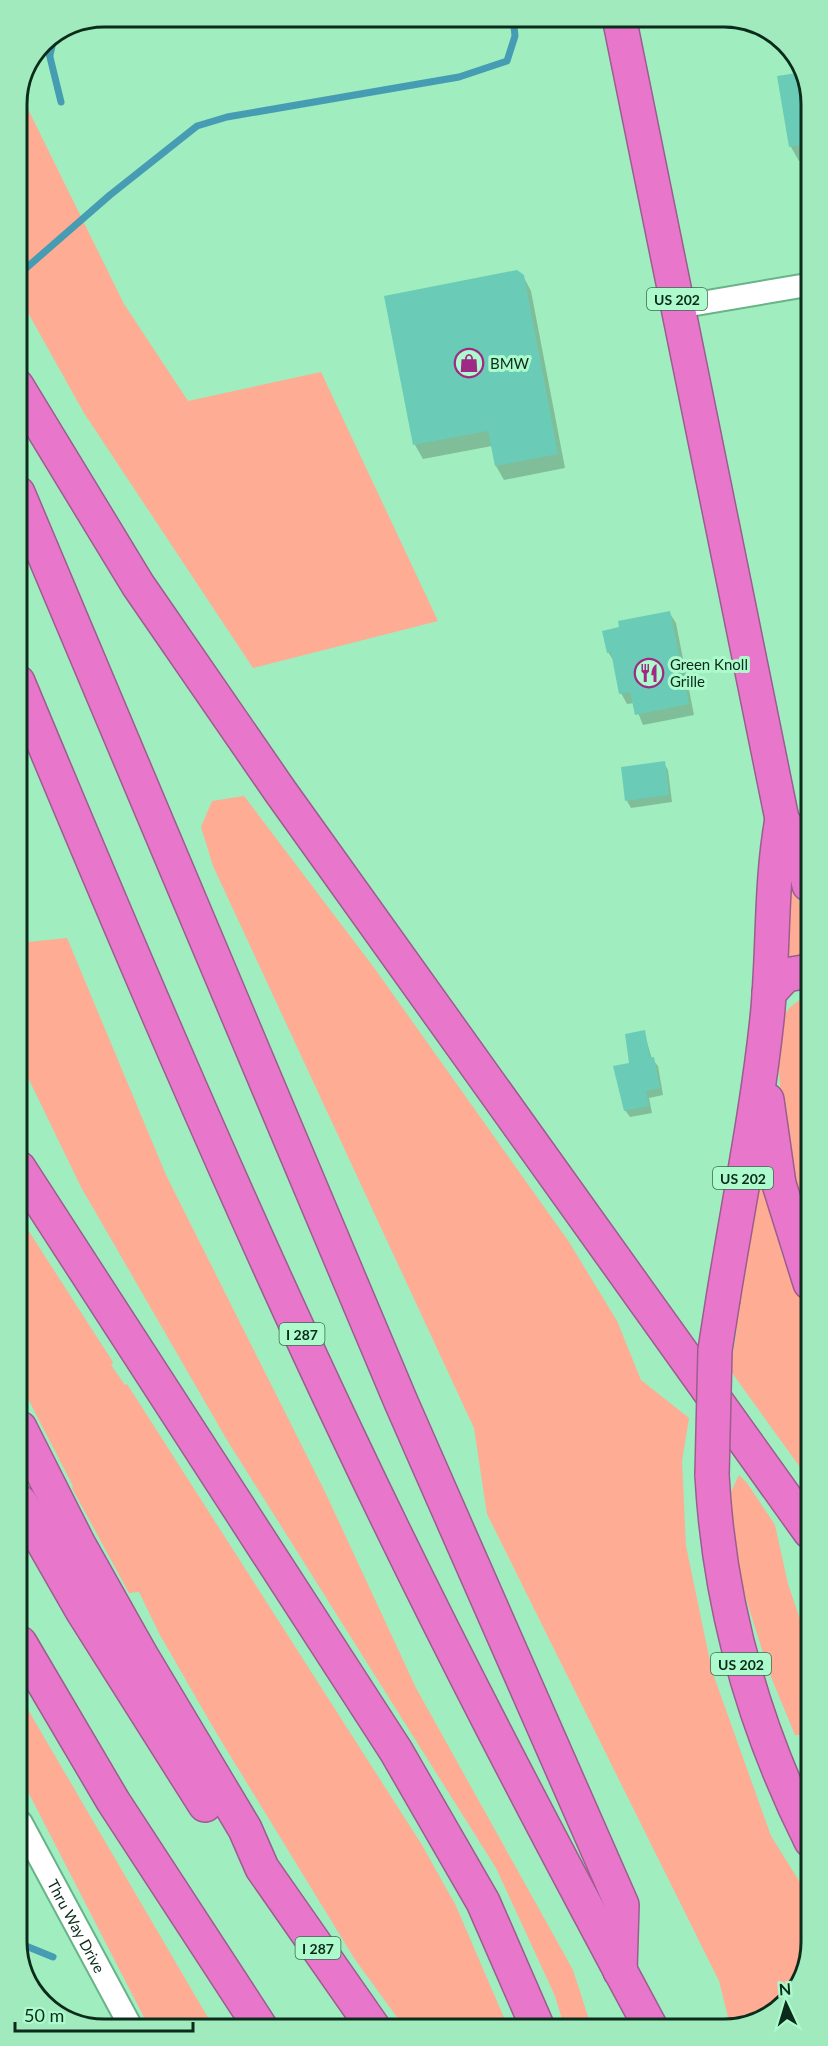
<svg xmlns="http://www.w3.org/2000/svg" width="828" height="2046" viewBox="0 0 828 2046" font-family="Lato,sans-serif">
  <style>
    .green { fill: #feac93 }
    .shadow { fill: #0003 }
    .lines { fill: none; stroke-linecap: round; stroke-linejoin: round }
    .stream { stroke: #469cb2; stroke-width: 7 }
    .building { fill: #6accb7 }
    .street-casing { stroke: #68b388; stroke-width: 26 }
    .highway-casing { stroke: #9b5d8e; stroke-width: 36 }
    .street { stroke: #fff; stroke-width: 22 }
    .highway { stroke: #e877cc; stroke-width: 33 }
    .highway-bridge-casing { stroke: #9b5d8e; stroke-width: 36; stroke-linecap: butt }
    .highway-bridge { stroke: #e877cc; stroke-width: 33 }
    .labels { text-anchor: middle; dominant-baseline: central; stroke-width: 6; stroke-linejoin: round; paint-order: stroke }
    .shield { fill: #adfacc; stroke: #3c6a50; stroke-width: 1.5 }
    .shield-label { font-size: 14px; font-weight: bold; fill: #0b2c1b }
    .poi-label { font-size: 15px; fill: #0b2c1b; stroke: #adfacc; text-anchor: start }
    .street-label { font-size: 15px; fill: #0b2c1b; stroke: #adfacc }
    .rim { fill: none; stroke: #0b2c1b; stroke-width: 3 }
  </style>
  <rect width="100%" height="100%" fill="#a0edc0"/>
  <g class="green">
    <path d="M20,93L124,304L188,401L321,372L438,621L253,668L84,413L17,293V99Z"/>
    <path d="M244,796L375,969L569,1242L617,1321L641,1380L689,1418L682,1461L686,1546L712,1671L771,1836L811,1900V1942L794,1995L752,2025H730L719,1981L487,1514L474,1428L213,866L201,827L212,801Z"/>
    <path d="M18,805L27,826L18,848Z"/>
    <path d="M789,864L809,941V959L785,962Z"/>
    <path d="M67,938L166,1175L326,1494L416,1688L573,1970L591,2026H564L555,1996L496,1868L227,1440L81,1187L19,1059V943Z"/>
    <path d="M806,997H809L810,1254C797,1225 769,1047 781,1021C786,1009 795,1002 806,997Z"/>
    <path d="M760,1180L784,1260L810,1311V1481L730,1370L737,1328L734,1323Z"/>
    <path d="M19,1216L113,1362L111,1365L125,1385L127,1384L422,1845L456,1906L508,2027H404L354,1958L217,1734L160,1635L139,1592L129,1593L72,1488L73,1486L23,1389L20,1377Z"/>
    <path d="M739,1475L747,1483L775,1525L788,1584L811,1652V1725L803,1735H795L769,1672L737,1570L730,1494Z"/>
    <path d="M20,1696L207,2016L215,2029H150L21,1778Z"/>
  </g>
  <g class="shadow">
    <path d="M807,76V160L799,161L791,147L779,78Z"/>
    <path d="M523,276L531,291L565,468L504,480L496,466L492,446L423,459L415,445L386,297Z"/>
    <path d="M669,612L676,623L694,715L643,725L634,703L627,704L621,693L615,663L608,652Z"/>
    <path d="M664,763L668,770L672,802L631,808L627,801Z"/>
    <path d="M644,1032L652,1059L658,1066L663,1095L649,1098L652,1113L630,1117L625,1110L631,1064Z"/>
  </g>
  <g class="lines">
    <g class="stream">
      <path d="M43,42L48,49L61,102"/>
      <path d="M50,55L54,37"/>
      <path d="M17,276L110,195L197,126L227,117L459,77L507,61L515,36L513,17"/>
      <path d="M21,1944L53,1957"/>
    </g>
  </g>
  <g class="building">
    <path d="M804,72L807,76V144L789,147L777,76Z"/>
    <path d="M517,270L524,275L558,454L495,466L488,431L413,445L384,296Z"/>
    <path d="M670,611L689,704L635,715L630,692L619,694L611,652L607,653L602,631L619,627L618,621Z"/>
    <path d="M665,761L669,795L625,801L621,767Z"/>
    <path d="M645,1030L650,1058L654,1057L660,1088L646,1091L649,1106L624,1111L613,1066L629,1063L625,1034Z"/>
  </g>
  <g class="lines">
    <g class="street-casing">
      <g id="street">
        <path d="M678,307L807,285"/>
        <path id="s1" d="M21,1823L132,2029"/>
      </g>
    </g>
    <g class="highway-casing">
      <g id="highway">
        <path d="M619,17L782,819L801,852L809,885"/>
        <path d="M17,386L138,585L280,791L810,1532"/>
        <path d="M18,493L401,1402L622,1905L620,1971"/>
        <path d="M18,682C123,934 230,1187 347,1434C442,1635 545,1831 650,2026"/>
        <path d="M769,993L786,975L809,971"/>
        <path d="M767,1100L779,1184L810,1283"/>
        <path d="M19,1168L396,1751L483,1902L537,2026"/>
        <path d="M723,1299C738,1206 757,1113 767,1019C774,953 770,885 782,819"/>
        <path d="M20,1428L78,1543L141,1655L245,1829L262,1868L373,2027"/>
        <path d="M712,1475C719,1605 753,1725 811,1841"/>
        <path d="M20,1502L83,1612L205,1805"/>
        <path d="M20,1643L113,1801L261,2028"/>
      </g>
    </g>
    <use href="#street" class="street"/>
    <use href="#highway" class="highway"/>
    <g class="highway-bridge-casing">
      <path id="highway-bridge" d="M712,1475L715,1350L723,1299"/>
    </g>
    <use href="#highway-bridge" class="highway-bridge"/>
  </g>
  <defs>
    <g id="shop-ring" transform="scale(1.5)"><circle r="9.5" fill="#adfacc" stroke="#9e2a86" stroke-width="1.5"/><path d="M-5-2.5h2.3a2.7 3.5 0 0 1 5.4 0H5L5.5 6h-11ZM-1.5-2.5h3a1.5 2.3 0 0 0-3 0Z" fill="#9e2a86"/></g>
    <g id="restaurant-ring" transform="scale(1.5)"><circle r="9.5" fill="#adfacc" stroke="#9e2a86" stroke-width="1.5"/><path d="M-5-6h1v4h1v-4h1v4h1v-4h1v5L-1.5 .5V6h-2V.5L-5-1ZM5-6V6H3V1.5H1.5Q1.5-4 5-6Z" fill="#9e2a86"/></g>
  </defs>
  <g fill-rule="evenodd">
    <use href="#shop-ring" x="469" y="363"/>
    <use href="#restaurant-ring" x="649" y="673"/>
  </g>
  <g class="labels">
    <g class="shield">
      <rect x="647" y="288" width="60" height="22" rx="4.5"/>
      <rect x="713" y="1167" width="60" height="22" rx="4.5"/>
      <rect x="279.5" y="1323" width="45" height="22" rx="4.5"/>
      <rect x="711" y="1653" width="60" height="22" rx="4.5"/>
      <rect x="295.5" y="1937" width="45" height="22" rx="4.5"/>
    </g>
    <g class="shield-label">
      <text x="677" y="299">US 202</text>
      <text x="743" y="1178">US 202</text>
      <text x="302" y="1334">I 287</text>
      <text x="741" y="1664">US 202</text>
      <text x="318" y="1948">I 287</text>
    </g>
    <g class="poi-label">
      <text x="490" y="363">BMW</text>
      <text x="670" y="664">Green Knoll<tspan x="670" dy="17">Grille</tspan></text>
    </g>
    <g class="street-label">
      <text stroke="none"><textPath href="#s1" startOffset="117">Thru Way Drive</textPath></text>
    </g>
  </g>
  <path d="M0 0H828V2046H0ZM104 27H724A77 77 0 0 1 801 104V1942A77 77 0 0 1 724 2019H104A77 77 0 0 1 27 1942V104A77 77 0 0 1 104 27Z" fill="#a0eabe" fill-rule="evenodd"/>
  <path class="rim" d="M104 27H724A77 77 0 0 1 801 104V1942A77 77 0 0 1 724 2019H104A77 77 0 0 1 27 1942V104A77 77 0 0 1 104 27Z"/>
  <g transform="translate(786 2004) rotate(356)" stroke="#adfacc" stroke-width="4.5" paint-order="stroke">
  <path d="M0-4.5L10 22L0 15L-10 22Z" fill="#0b2c1b"/>
  <text y="-9" font-size="16" font-weight="bold" text-anchor="middle" fill="#0b2c1b">N</text>
  </g>
  <path d="M15 2022v9h178v-9" fill="none" stroke="#0b2c1b" stroke-width="3"/>
  <text x="24" y="2022" font-size="18" fill="#0b2c1b" stroke="#adfacc" stroke-width="4.5" paint-order="stroke">50 m</text>
</svg>
